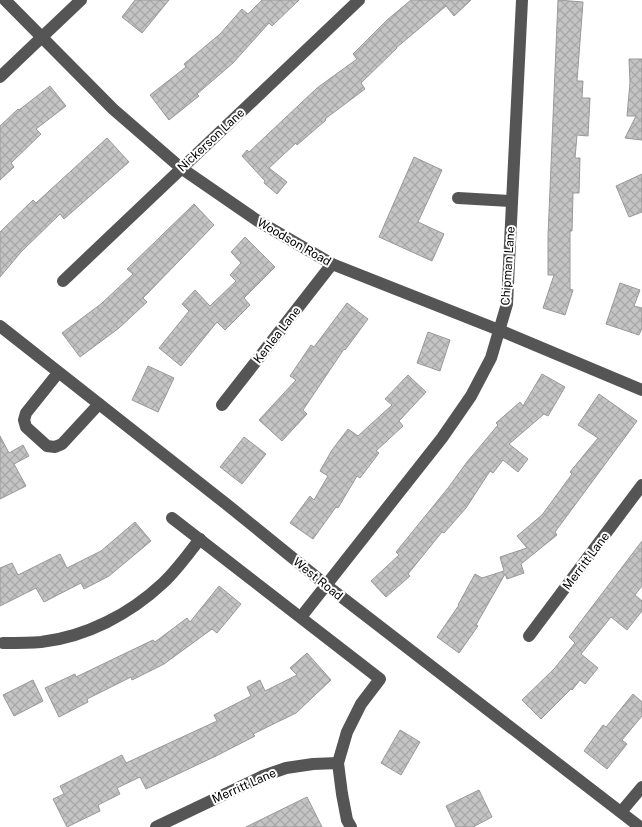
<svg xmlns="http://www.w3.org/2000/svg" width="642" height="827" viewBox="0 0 642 827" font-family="'Public Sans',sans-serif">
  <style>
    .building { fill: url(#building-cross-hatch); stroke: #999 }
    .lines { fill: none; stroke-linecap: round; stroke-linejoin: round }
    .minor { stroke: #555; stroke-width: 12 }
    .labels { text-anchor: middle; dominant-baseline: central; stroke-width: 4; stroke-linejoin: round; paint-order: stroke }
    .street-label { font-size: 12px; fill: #000; stroke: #fff }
  </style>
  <defs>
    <pattern id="building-cross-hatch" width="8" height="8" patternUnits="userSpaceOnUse" patternTransform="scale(1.25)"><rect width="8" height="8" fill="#c4c4c4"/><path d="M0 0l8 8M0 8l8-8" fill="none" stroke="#a7a7a7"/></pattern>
  </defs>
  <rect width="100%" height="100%" fill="#fff"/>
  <g class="building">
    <path d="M135,0H169L142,33L122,17Z"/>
    <path d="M262,0H299L272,26L269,23L233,63L197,94L199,96L169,120L150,95L186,67L184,64L220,34L242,9L248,14Z"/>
    <path d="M411,0H471L454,16L446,6L396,48H397L361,83L365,89L325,119L326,120L297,145L296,143L269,168L287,182L277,194L264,183L265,181L242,156L247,150L249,152L317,88L357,59L353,54L387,20Z"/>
    <path d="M558,0L583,2L577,81H583L582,98H590L588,136L577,135L575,158H580L579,193H573L572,231H570V289L573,290L565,315L543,308L554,275H548V236Z"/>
    <path d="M629,59H642V140L625,138L636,116H627L630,83Z"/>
    <path d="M50,86L66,106L36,129L41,134L11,163L14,167L0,180V126L18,109L19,110Z"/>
    <path d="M107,138L129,162L64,219L60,214L21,252L0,277V232L33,200L36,203Z"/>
    <path d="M414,157L442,170L418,222L444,234L432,261L379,237Z"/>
    <path d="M642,174V212L629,217L616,186Z"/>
    <path d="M194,204L214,225L143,298L147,302L119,328L80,357L62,333L101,304L133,274L127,269Z"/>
    <path d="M245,237L275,267L244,298L250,305L225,330L217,322L181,366L159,348L189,311L182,304L195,290L210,306L236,281L230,275L241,263L231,252Z"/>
    <path d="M620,283L640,290L634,306L642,308V328L639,335L606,324Z"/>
    <path d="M347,303L368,319L345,350L344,349L303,410L307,414L282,441L259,420L296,380L290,376L311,345L314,347Z"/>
    <path d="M428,332L450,340L440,371L417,363Z"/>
    <path d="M148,366L174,378L158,412L132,400Z"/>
    <path d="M542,374L565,387L548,416L544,414L509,444L528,459L518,472L503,460L493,473L490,471L466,508L444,533L442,532L408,574L410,576L386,597L371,581L399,555L396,552L448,488L467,462L498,425L496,423L520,402L523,406Z"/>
    <path d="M408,375L426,392L399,421L403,426L376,451L379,453L360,478L357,476L338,508L336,507L313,539L290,523L310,496L314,500L328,476L320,471L332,450L348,429L358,436L392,405L385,399Z"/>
    <path d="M599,394L637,421L555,532L557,535L521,564L524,573L507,579L505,574L476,625L478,626L459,653L437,637L459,605H458L475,574L482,578L504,571L500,557L527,548L517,536L542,515L572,474L570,472L598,438L578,425Z"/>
    <path d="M0,436L9,453L23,445L29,456L14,464L26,486L0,499Z"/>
    <path d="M244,437L266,454L242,484L220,467Z"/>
    <path d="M135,522L151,541L109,576L84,589L81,583L44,602L36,588L0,606V568L12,563L18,575L60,554L67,568L101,551Z"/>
    <path d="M642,541V586L635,595L642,601V611L627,630L611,617L581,654L598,668L585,684L580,680L572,690L571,689L541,719L522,700L554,669L575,643L569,637Z"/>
    <path d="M219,586L241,604L217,633L212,629L164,664L132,680L131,677L87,699L88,702L59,717L45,688L75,674L76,677L153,640L155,642L187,618L190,622Z"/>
    <path d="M307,653L331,680L296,713L253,734L255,736L216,756L146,789L140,777L117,788L120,794L98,805L100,811L67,827L53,799L64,794L60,786L122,755L126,763L217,721L214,715L251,696L247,687L260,680L265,691L297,675L290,668Z"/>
    <path d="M33,680L43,701L14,716L3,695Z"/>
    <path d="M633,694L642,702V716L622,740L627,744L607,769L584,751L603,725L606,727Z"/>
    <path d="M400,730L420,742L401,775L381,763Z"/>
    <path d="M479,790L492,817L473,827H456L446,806Z"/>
    <path d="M307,797L322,827H246Z"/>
  </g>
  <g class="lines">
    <g class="minor">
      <path d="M5,0L113,109L181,168L258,221L332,264L499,330L642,390"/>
      <path d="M0,77L81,0"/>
      <path d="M458,198L512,201"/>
      <path d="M63,281L359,0"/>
      <path d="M0,326L230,507L326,585L640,827"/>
      <path d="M58,373L26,413L24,420L26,427L47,446L55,447L62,444L99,404"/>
      <path d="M222,405L332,264"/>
      <path d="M172,518L380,679L361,704L347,732L338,763L342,794L347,820L351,827"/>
      <path d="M301,617L442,438L471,396L491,358L507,304L522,0"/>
      <path d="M529,636L642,485"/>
      <path d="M3,643C16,643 29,643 41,642C86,637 130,614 163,583C177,570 188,554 200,539"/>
      <path d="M621,812L642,787"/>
      <path d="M156,827L263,776L286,768L313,764L338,763"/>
    </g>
  </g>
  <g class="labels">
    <g class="street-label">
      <text transform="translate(211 140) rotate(-43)">Nickerson Lane</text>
      <text transform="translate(294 242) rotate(30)">Woodson Road</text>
      <text transform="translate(508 266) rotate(-86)">Chipman Lane</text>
      <text transform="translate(277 335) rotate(-52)">Kenlea Lane</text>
      <text transform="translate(586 561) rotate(-53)">Merritt Lane</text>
      <text transform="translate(318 579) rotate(39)">West Road</text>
      <text transform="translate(244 786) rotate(-24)">Merritt Lane</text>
    </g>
  </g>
</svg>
